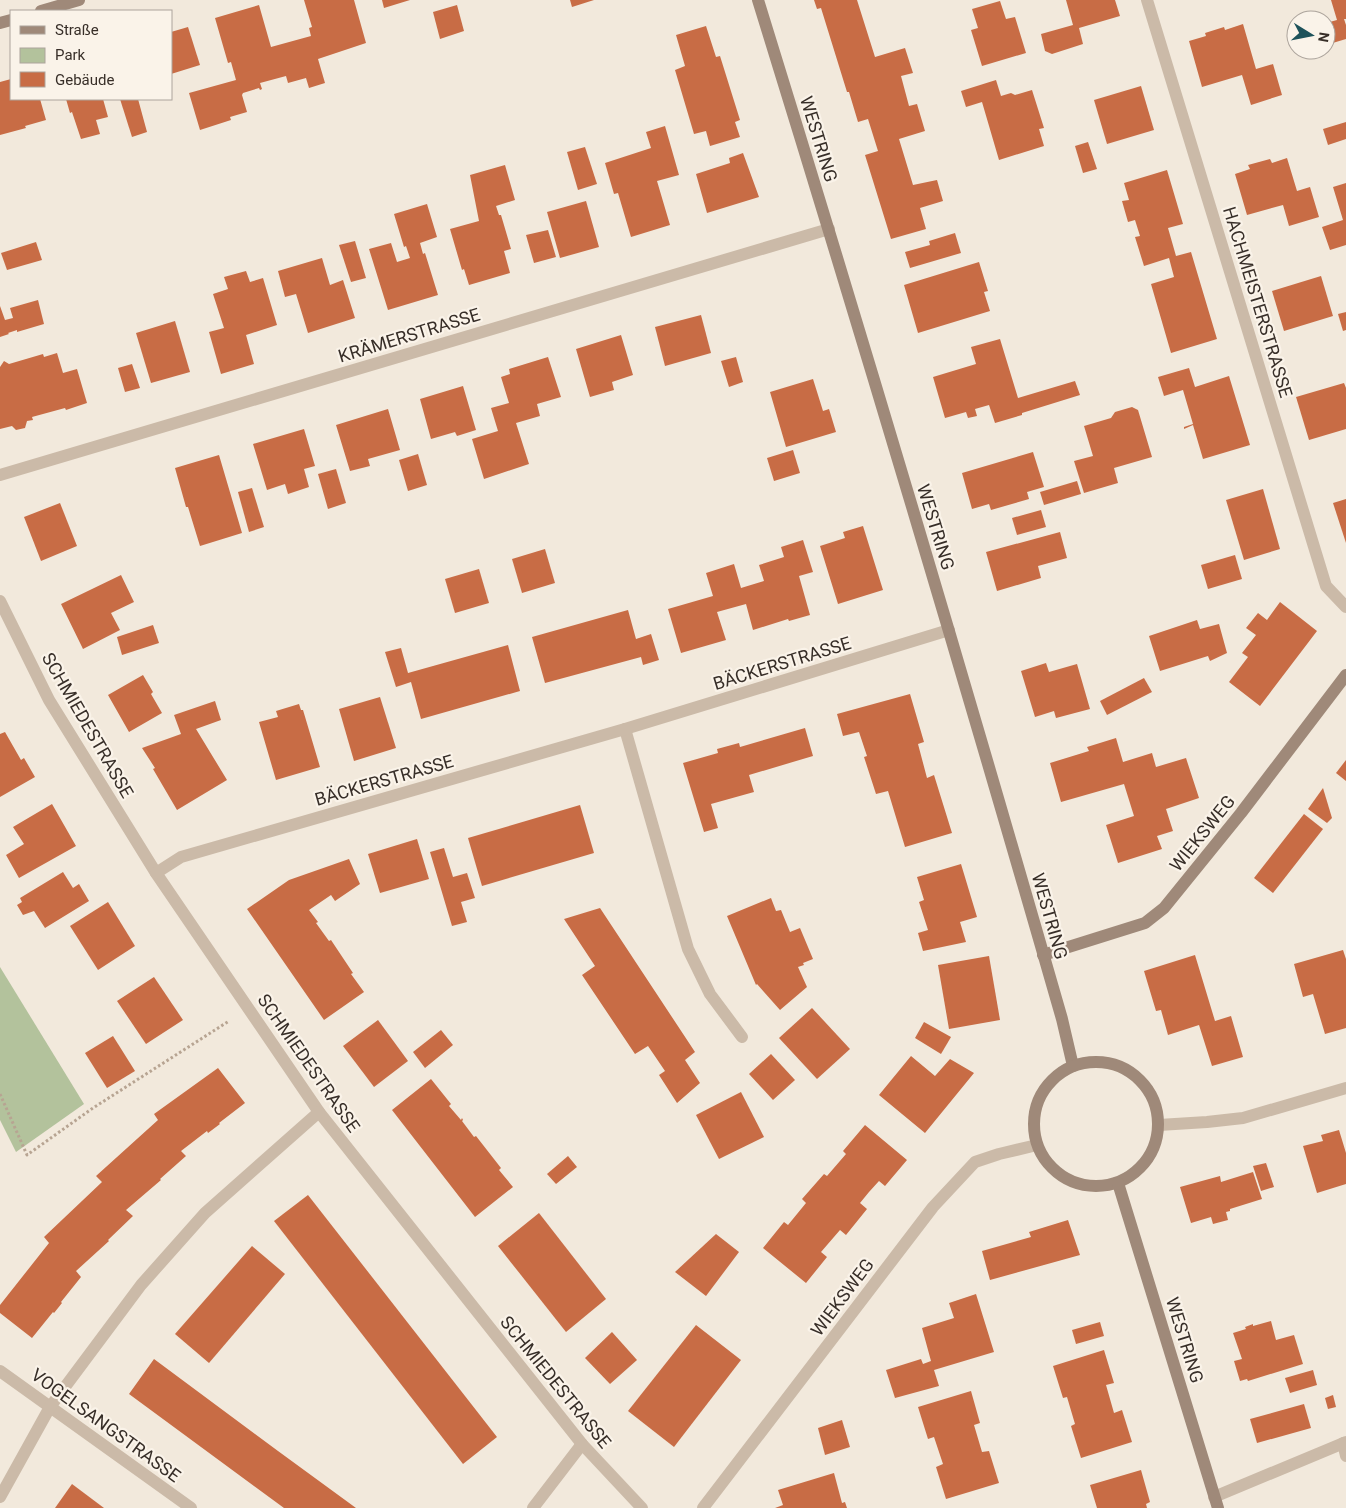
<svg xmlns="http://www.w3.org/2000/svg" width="1346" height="1508" viewBox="0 0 1346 1508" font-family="Roboto,sans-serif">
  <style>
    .green { fill: #b3c29c }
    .building { fill: #c86c45 }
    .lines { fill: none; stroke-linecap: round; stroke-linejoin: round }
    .path { stroke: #b7a492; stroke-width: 3; stroke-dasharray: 2.5 2.5; stroke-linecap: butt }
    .lane { stroke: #cbbaa8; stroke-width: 12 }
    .street { stroke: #cbbaa8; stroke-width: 12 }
    .secondary { stroke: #9f8979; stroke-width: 12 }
    .labels { text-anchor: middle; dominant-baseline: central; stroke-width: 4.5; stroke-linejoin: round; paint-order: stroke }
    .street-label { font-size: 18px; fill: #372e28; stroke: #faf3e9 }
  </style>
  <rect width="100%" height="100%" fill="#f2e9dc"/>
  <path class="green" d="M0,967L84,1104L16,1152L0,1120Z"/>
  <g class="building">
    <path d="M304,0H354L366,43L318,59L325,83L309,88L306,78L288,83L286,76L260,83L262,89L260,90L259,88L243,93L242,95L247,112L230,117L231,120L200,130L189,93L236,80L231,62L228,63L215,18L259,5L271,47L311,36L309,28L312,27Z"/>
    <path d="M382,0H410L384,8Z"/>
    <path d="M570,0H594L572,7Z"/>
    <path d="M814,0H857L875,57L905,48L913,73L901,76L909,106L917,104L925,131L899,139L913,185L937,180L943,201L920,208L926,229L891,239L865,155L878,151L868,119L858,122L849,92H847L821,8L817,9Z"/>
    <path d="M1066,0H1115L1120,16L1079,28L1083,44L1052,54L1045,51L1041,34L1073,25Z"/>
    <path d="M1331,0H1346V19H1344L1346,25V39L1326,45V23L1337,20Z"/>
    <path d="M1000,1L1006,19L1015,17L1026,53L982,66L971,30L978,28L972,9Z"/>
    <path d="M457,5L464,31L440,39L433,12Z"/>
    <path d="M1243,24L1256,69L1273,64L1282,95L1251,105L1242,75L1202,87L1189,41L1206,36L1205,33L1224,27L1225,30Z"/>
    <path d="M706,26L716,57L720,56L740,120L735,122L740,137L710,146L706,131L694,134L675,70L685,66L676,35Z"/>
    <path d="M188,27L200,65L171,74V32Z"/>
    <path d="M11,79V99H40L46,120L25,126L26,128L0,135V82Z"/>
    <path d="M996,80L1001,96L1011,93L1015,95L1032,90L1044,128L1039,129L1044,146L999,160L982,102L966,107L961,91Z"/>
    <path d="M1141,86L1154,130L1107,144L1094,100Z"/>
    <path d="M66,99H103L108,117L96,120L100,134L81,139L72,112L70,113Z"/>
    <path d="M120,99H138L147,132L132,137Z"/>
    <path d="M1346,122V139L1328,145L1323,129Z"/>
    <path d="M665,126L679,175L657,181L670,225L631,237L618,193L614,194L605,163L651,148L646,132Z"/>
    <path d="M1088,142L1097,169L1083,173L1075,146Z"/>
    <path d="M585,147L597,184L578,190L567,152Z"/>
    <path d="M743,153L759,197L707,213L696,174L730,163L729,158Z"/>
    <path d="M1287,158L1297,191L1310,187L1319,217L1289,226L1283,205L1247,215L1235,174L1250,169L1248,165L1270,159L1272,163Z"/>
    <path d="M505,165L515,200L496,206L499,215H501L511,249L504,251L510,273L469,285L464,269L462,270L450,229L479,221L470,175Z"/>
    <path d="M1167,170L1183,224L1168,228L1176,256L1191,252L1217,339L1171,353L1151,284L1174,277L1169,258L1144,266L1135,237L1140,236L1135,220L1128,222L1122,201L1129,200L1124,183Z"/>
    <path d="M1346,183V245L1330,250L1322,227L1343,220L1333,187Z"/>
    <path d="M586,201L599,247L560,258L547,212Z"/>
    <path d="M427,204L437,237L420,243L423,254L425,253L438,295L388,310L369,249L391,243L397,262L410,258L406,246L404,247L394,214Z"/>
    <path d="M548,230L556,257L534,263L526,235Z"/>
    <path d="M955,233L961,253L910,268L905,252L930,245L929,241Z"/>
    <path d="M355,241L366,278L351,282L339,245Z"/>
    <path d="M36,242L42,260L7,270L1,253Z"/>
    <path d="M322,258L330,285L343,280L355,318L308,333L296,294L285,297L278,271Z"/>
    <path d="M979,262L988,291L984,292L990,311L918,333L904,285Z"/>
    <path d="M246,271L250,282L263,278L277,325L246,335L254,364L221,374L209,332L224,328L213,294L228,289L224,277Z"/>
    <path d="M1321,276L1333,316L1284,331L1272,291Z"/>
    <path d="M38,300L44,324L17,332V330L8,333L9,334L0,337V306L5,320L13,318L10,308Z"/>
    <path d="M1346,312V330L1343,331L1338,314Z"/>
    <path d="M701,315L711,353L665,366L655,327Z"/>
    <path d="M175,321L190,372L151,383L136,333Z"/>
    <path d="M621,335L633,375L612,382L614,390L590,397L576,349Z"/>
    <path d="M1000,339L1018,398L1075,381L1080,395L1022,413V415L995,423L989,405L975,409L977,416L968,418L966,412L945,418L933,377L976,364L971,347Z"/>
    <path d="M57,353L63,373L77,369L87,403L66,410L65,408L32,417L33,420L27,421L25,428L16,430L12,426L0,429V367L4,361L9,364L43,354L44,357Z"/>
    <path d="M548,357L561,397L537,404L540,416L516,423L529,464L484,479L472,439L498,431L491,408L509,403L501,377L510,374L509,369Z"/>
    <path d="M736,357L743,382L729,387L721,361Z"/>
    <path d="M132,364L140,388L125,392L118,368Z"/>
    <path d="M1189,368L1195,387L1229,376L1250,445L1203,459L1193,425L1184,429V427L1193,424L1183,390L1164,396L1158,377Z"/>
    <path d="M813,379L823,411L829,409L836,432L786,447L770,392Z"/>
    <path d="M1344,383L1346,388V429L1309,440L1296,397Z"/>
    <path d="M463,386L476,430L457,436L455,432L431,439L420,399Z"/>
    <path d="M1132,407L1138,410L1152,457L1114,468L1118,483L1084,493L1074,461L1093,456L1084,426L1111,418L1115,412Z"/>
    <path d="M388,409L400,450L368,459L370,466L350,471L336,425Z"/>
    <path d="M304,429L315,466L304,469L309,487L288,494L285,484L267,490L253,444Z"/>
    <path d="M793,450L800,473L774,481L767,458Z"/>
    <path d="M1033,452L1044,487L1027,492L1029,499L991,510L989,504L972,509L962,473Z"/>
    <path d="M418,454L427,485L408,491L399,460Z"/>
    <path d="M219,455L242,533L200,546L188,507H186L175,468Z"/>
    <path d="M336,469L346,503L328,509L318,474Z"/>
    <path d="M1077,481L1081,494L1044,505L1040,492Z"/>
    <path d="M252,488L264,527L249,532L238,492Z"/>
    <path d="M1263,489L1280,549L1244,560L1226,500Z"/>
    <path d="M1346,499V543L1333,503Z"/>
    <path d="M60,503L77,546L41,561L24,517Z"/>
    <path d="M1041,510L1046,527L1017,535L1012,518Z"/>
    <path d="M863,526L883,590L838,604L820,546L845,538L843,532Z"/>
    <path d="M1060,532L1067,558L1038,566L1041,578L997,591L986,552Z"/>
    <path d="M803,540L813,572L799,576L810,615L789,621L788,619L753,630L746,604L717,612L726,640L681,653L668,609L713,596L706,573L734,564L741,588L764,581L759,565L784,557L781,547Z"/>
    <path d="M545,549L555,583L522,593L512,559Z"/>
    <path d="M1235,555L1242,579L1208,589L1201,565Z"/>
    <path d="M479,569L489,603L455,613L445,579Z"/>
    <path d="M121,575L134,602L111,613L120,630L83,649L61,604Z"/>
    <path d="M1280,602L1317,631L1260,706L1229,682L1248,657L1242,653L1256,635L1246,628L1258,613L1267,620Z"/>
    <path d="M628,610L636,639L651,634L659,660L643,665L641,657L545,683L532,637Z"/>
    <path d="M1197,620L1200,629L1219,624L1227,653L1210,661L1208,656L1160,671L1149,636Z"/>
    <path d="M153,625L159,643L122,655L117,637Z"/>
    <path d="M508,645L520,691L421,719L411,682L396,687L385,652L401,648L408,673Z"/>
    <path d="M1046,663L1049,672L1077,664L1090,709L1056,718L1054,711L1035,717L1021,671Z"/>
    <path d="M143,675L153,692L151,694L162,713L129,732L108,695Z"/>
    <path d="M1144,678L1152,692L1107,715L1100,701Z"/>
    <path d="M910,694L924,742L918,744L927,778L934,775L952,833L905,847L888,791L876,794L864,757L867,756L859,732L843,736L837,714Z"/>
    <path d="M380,697L396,748L354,761L339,709Z"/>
    <path d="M215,701L221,720L196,729L227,780L177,810L153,769L155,768L142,748L181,734L174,715Z"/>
    <path d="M299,704L301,710H303L320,767L276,780L259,722L278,717L276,711Z"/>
    <path d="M805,728L813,756L749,775L754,792L711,804L718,828L704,832L683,763L718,753L717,749L739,743L740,747Z"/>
    <path d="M5,732L21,760L24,758L35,777L0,797V734Z"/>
    <path d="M1116,738L1123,762L1152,753L1156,767L1186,758L1199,798L1166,809L1173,831L1157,836L1162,849L1118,863L1106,825L1134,816L1124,784L1061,802L1050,763L1089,751L1087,747Z"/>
    <path d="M1346,760V781L1336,773Z"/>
    <path d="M1323,788L1332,818L1327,823L1308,809Z"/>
    <path d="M52,804L76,846L19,878L6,855L24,844L13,827Z"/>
    <path d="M580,805L594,853L482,886L468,838Z"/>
    <path d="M1304,814L1323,829L1273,893L1254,878Z"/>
    <path d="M417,839L429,879L380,893L368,854Z"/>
    <path d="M444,848L453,877L467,873L475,898L461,902L467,922L452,926L430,852Z"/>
    <path d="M349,859L360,884L335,901L331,895L309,910L318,922L316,923L329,941L331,940L353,973L351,974L364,992L324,1020L247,909L289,880Z"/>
    <path d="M961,864L977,917L960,922L966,942L923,951L918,933L928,930L919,902L924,900L917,877Z"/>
    <path d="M63,872L73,888L79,884L89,901L45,928L34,911L23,915L17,905L22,902L20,898Z"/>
    <path d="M771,898L776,911L781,910L790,932L800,928L813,959L803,963L804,965L798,967L807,987L780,1010L757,984L756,985L727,916Z"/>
    <path d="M108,902L135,946L98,970L70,926Z"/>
    <path d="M600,908L695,1052L685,1060L700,1083L677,1103L659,1075L665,1071L648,1046L635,1054L582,975L595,966L564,919Z"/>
    <path d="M1343,950L1346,959V1028L1325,1034L1313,994L1303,997L1294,964Z"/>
    <path d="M1195,955L1215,1021L1231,1016L1243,1057L1212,1066L1199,1025L1168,1035L1161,1010L1156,1011L1144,971Z"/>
    <path d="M989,956L1000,1020L949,1029L938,965Z"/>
    <path d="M154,977L183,1020L146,1044L117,1001Z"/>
    <path d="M812,1008L850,1049L817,1079L779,1038Z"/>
    <path d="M378,1020L408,1061L374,1087L343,1046Z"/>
    <path d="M924,1022L951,1037L941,1054L915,1038Z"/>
    <path d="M441,1030L453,1045L425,1068L413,1052Z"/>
    <path d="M113,1036L135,1071L107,1088L85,1053Z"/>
    <path d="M771,1054L795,1080L773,1100L749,1074Z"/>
    <path d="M911,1056L935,1076L950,1059L974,1073L925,1133L879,1095Z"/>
    <path d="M218,1068L245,1103L219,1123L220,1124L208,1133L207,1131L181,1151L186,1156L160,1179L161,1180L126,1210L133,1216L108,1240L109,1241L76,1271L81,1277L61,1302L62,1303L54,1313L53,1312L32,1338L0,1313V1305L49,1243L44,1237L102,1182L96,1176L158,1120L154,1114Z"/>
    <path d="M431,1079L451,1104L449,1106L461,1120L462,1118L463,1120L462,1121L474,1137L476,1136L501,1168L499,1170L513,1187L475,1217L392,1110Z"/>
    <path d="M741,1092L764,1137L719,1159L696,1115Z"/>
    <path d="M865,1125L907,1160L885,1186L879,1181L869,1192L860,1203L867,1209L846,1235L840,1230L821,1252L827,1257L806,1283L763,1248L784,1222L788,1225L806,1203L802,1199L824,1174L827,1176L846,1154L843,1151Z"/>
    <path d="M1339,1130L1346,1153V1184L1317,1193L1303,1146L1323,1141L1321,1135Z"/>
    <path d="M568,1156L577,1167L556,1184L547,1174Z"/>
    <path d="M1266,1163L1274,1187L1261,1191L1253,1166Z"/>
    <path d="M1253,1172L1262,1199L1230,1209V1211L1226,1212L1228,1220L1213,1224L1211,1217L1191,1223L1180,1187L1220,1176L1221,1182Z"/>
    <path d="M308,1195L497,1437L463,1464L274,1221Z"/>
    <path d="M539,1213L606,1299L566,1332L498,1246Z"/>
    <path d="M1068,1220L1080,1255L990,1280L982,1251L1031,1237L1029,1232Z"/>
    <path d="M716,1234L739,1252L706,1296L675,1272Z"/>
    <path d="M252,1246L285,1274L209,1363L175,1334Z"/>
    <path d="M976,1294L994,1352L934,1370L939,1386L895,1398L886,1370L921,1359L923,1364L931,1361L922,1328L954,1318L949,1303Z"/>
    <path d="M1271,1321L1276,1340L1294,1335L1303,1364L1248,1381L1247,1379L1240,1381L1234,1361L1242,1359L1233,1333L1246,1329L1245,1327L1253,1324V1326Z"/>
    <path d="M1100,1322L1104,1336L1076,1344L1072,1330Z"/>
    <path d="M696,1325L741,1360L674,1447L628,1411Z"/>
    <path d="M612,1332L637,1360L610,1384L585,1358Z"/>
    <path d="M1104,1350L1114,1383L1106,1385L1114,1413L1122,1410L1132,1442L1081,1458L1071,1426L1075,1424L1067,1397L1063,1398L1053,1366Z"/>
    <path d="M154,1359L278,1451L356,1508H284L129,1394Z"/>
    <path d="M1313,1370L1317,1385L1290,1393L1285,1378Z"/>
    <path d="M971,1391L980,1423L974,1425L982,1452L989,1451L999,1483L946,1499L936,1467L943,1464L934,1437L928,1439L918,1407Z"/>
    <path d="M1333,1395L1336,1407L1328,1409L1325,1398Z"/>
    <path d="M1304,1404L1311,1428L1257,1443L1250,1419Z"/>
    <path d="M842,1420L850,1447L825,1455L818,1428Z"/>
    <path d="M1141,1470L1150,1502L1146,1504L1147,1508H1097L1090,1485Z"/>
    <path d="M834,1473L842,1503L845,1502L847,1508H775L783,1505L778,1490Z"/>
    <path d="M72,1484L104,1508H55Z"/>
  </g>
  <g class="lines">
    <path class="path" d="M0,1094L27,1155L93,1108L229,1021"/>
    <g class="lane">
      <path d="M1343,1443L1346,1456"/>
      <path d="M1214,1497L1346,1442"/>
      <path d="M533,1508L582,1444"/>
    </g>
    <g class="street">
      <path d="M1147,0L1326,586L1346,607"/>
      <path d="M0,475L829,229"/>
      <path d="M0,601L49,700L156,873L319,1112L582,1444L642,1508"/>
      <path d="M625,729L688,949L710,994L742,1037"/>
      <path d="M156,873L181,857L625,729L949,630"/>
      <path d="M1159,1125L1207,1122L1243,1118L1346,1088"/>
      <path d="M0,1371L191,1508"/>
      <path d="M0,1497L50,1407L141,1285L205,1213L319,1112"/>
      <path d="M703,1508L933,1207L975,1162L999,1154L1037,1145"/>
    </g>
    <g class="secondary">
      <path d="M758,0C863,339 964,678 1062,1019L1073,1066"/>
      <path d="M41,11L79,0"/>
      <path d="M0,23L11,20"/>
      <path d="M1043,955L1145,923L1164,908L1241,813L1346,675"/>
      <circle cx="1096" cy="1124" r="62"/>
      <path d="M1118,1183L1218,1508"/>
    </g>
  </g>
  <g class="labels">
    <g class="street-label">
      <text transform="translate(819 139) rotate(73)">WESTRING</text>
      <text transform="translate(1258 302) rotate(73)">HACHMEISTERSTRASSE</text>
      <text transform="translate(409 335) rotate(-17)">KRÄMERSTRASSE</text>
      <text transform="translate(936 527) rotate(73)">WESTRING</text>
      <text transform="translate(782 663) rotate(-17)">BÄCKERSTRASSE</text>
      <text transform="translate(88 725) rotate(60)">SCHMIEDESTRASSE</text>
      <text transform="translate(384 780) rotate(-16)">BÄCKERSTRASSE</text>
      <text transform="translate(1202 833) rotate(-51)">WIEKSWEG</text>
      <text transform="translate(1050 916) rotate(74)">WESTRING</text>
      <text transform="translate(309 1063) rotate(55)">SCHMIEDESTRASSE</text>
      <text transform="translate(842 1297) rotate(-53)">WIEKSWEG</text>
      <text transform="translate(1185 1340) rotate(73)">WESTRING</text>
      <text transform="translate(556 1382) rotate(51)">SCHMIEDESTRASSE</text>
      <text transform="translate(106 1425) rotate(36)">VOGELSANGSTRASSE</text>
    </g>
  </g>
  <rect x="10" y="10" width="162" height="90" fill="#faf3e9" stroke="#aca49c"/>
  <rect x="20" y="26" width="25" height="8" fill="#9f8979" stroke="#aca49c"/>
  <text x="55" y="35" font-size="15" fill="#372e28">Straße</text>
  <rect x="20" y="48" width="25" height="15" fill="#b3c29c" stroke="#aca49c"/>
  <text x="55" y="60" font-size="15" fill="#372e28">Park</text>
  <rect x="20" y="72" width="25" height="15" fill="#c86c45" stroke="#aca49c"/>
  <text x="55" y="85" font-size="15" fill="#372e28">Gebäude</text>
  <g transform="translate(1311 35) rotate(100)"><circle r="24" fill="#faf3e9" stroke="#aca49c"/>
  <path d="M0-4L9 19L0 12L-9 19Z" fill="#1d525a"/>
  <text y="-8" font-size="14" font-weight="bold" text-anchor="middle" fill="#372e28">N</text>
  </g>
</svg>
